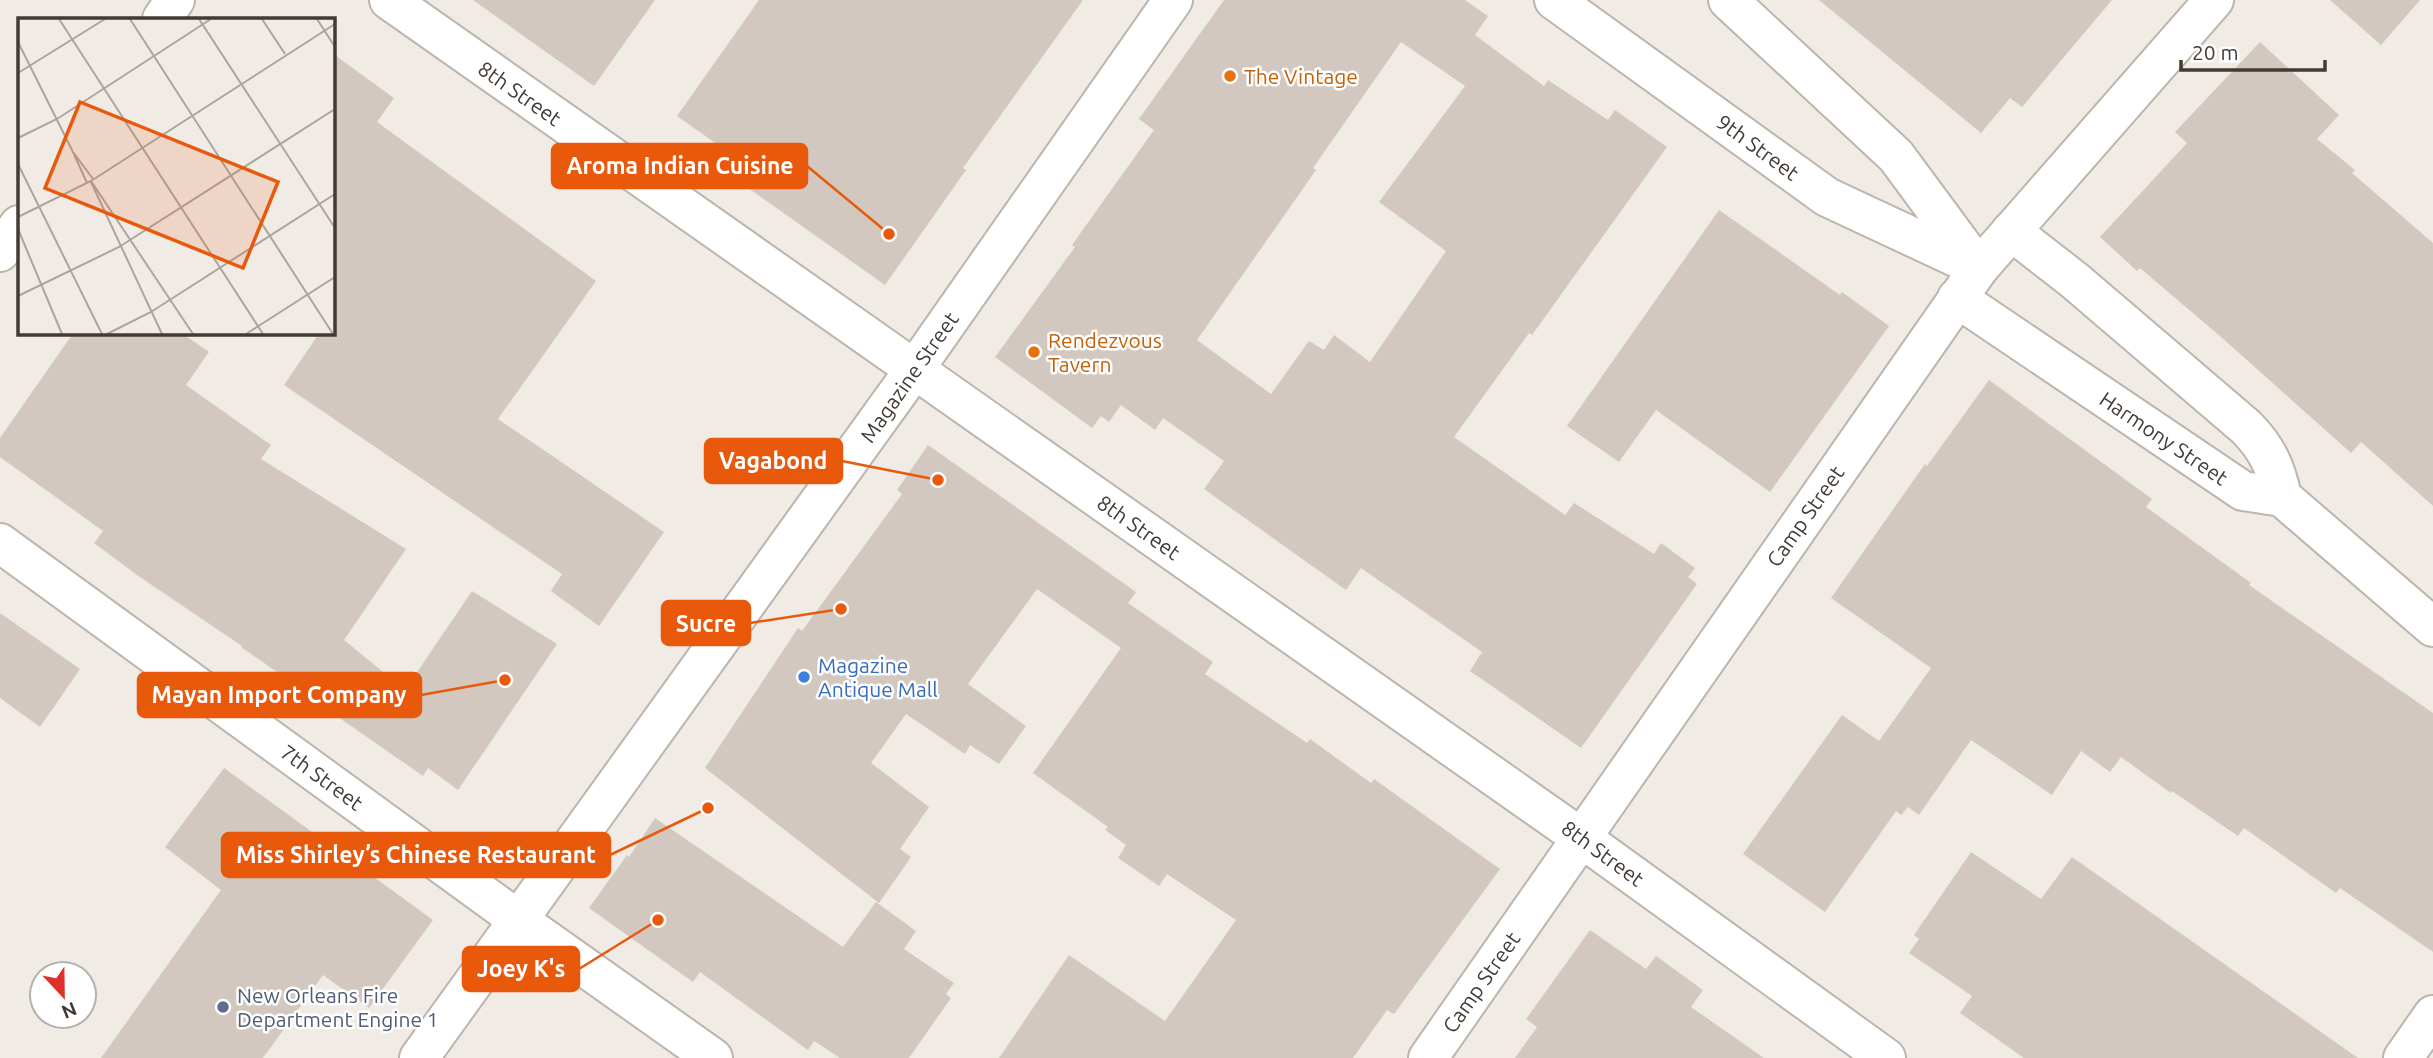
<svg xmlns="http://www.w3.org/2000/svg" width="2433" height="1058" viewBox="0 0 2433 1058" font-family="Ubuntu,sans-serif">
  <style>
    .building { fill: #d3c8bf; fill-rule: evenodd }
    .lines { fill: none; stroke-linecap: round; stroke-linejoin: round }
    .minor-casing { stroke: #bdb5ac; stroke-width: 42 }
    .tertiary-casing { stroke: #bdb5ac; stroke-width: 42 }
    .minor { stroke: #fff; stroke-width: 38 }
    .tertiary { stroke: #fff; stroke-width: 38 }
    .food-dot { fill: #e8710a; stroke: #fff; stroke-width: 2.5 }
    .shop-dot { fill: #3f7fe0; stroke: #fff; stroke-width: 2.5 }
    .service-dot { fill: #5c6f8a; stroke: #fff; stroke-width: 2.5 }
    .labels { text-anchor: middle; dominant-baseline: central; stroke-width: 5; stroke-linejoin: round; paint-order: stroke }
    .food-label { font-size: 21px; fill: #c56008; stroke: #fff; text-anchor: start }
    .street-label { font-size: 21px; fill: #423b35; stroke: #fff }
    .shop-label { font-size: 21px; fill: #366cbe; stroke: #fff; text-anchor: start }
    .service-label { font-size: 21px; fill: #4e5e75; stroke: #fff; text-anchor: start }
    .inset-road { fill: none; stroke: #aaa59f; stroke-width: 2 }
    .view { fill: #e8590c; fill-opacity: 0.15; stroke: #e8590c; stroke-width: 3.5 }
    .inset-edge { fill: none; stroke: #423b35; stroke-width: 3.5 }
    .leader { fill: none; stroke: #e8590c; stroke-width: 2.5 }
    .callout-dot { fill: #e8590c; stroke: #fff; stroke-width: 2.5 }
    .callout { fill: #e8590c; stroke: #e8590c; stroke-width: 2.5 }
    .callout-label { font-size: 23px; text-anchor: middle; font-weight: bold; fill: #fff }
  </style>
  <rect width="100%" height="100%" fill="#f0ebe5"/>
  <g class="building">
    <path d="M473,0H655L594,86Z"/>
    <path d="M759,0H1083L963,168L966,170L885,285L744,185L755,171L677,116Z"/>
    <path d="M1224,0H1465L1488,16L1475,35L1544,86L1548,80L1608,120L1615,110L1667,147L1532,335L1529,333L1454,437L1565,515L1574,503L1654,554L1661,543L1695,568L1688,577L1697,584L1581,748L1470,671L1482,652L1361,568L1346,590L1204,489L1224,461L1163,418L1155,430L1121,405L1109,422L1101,416L1092,428L995,357L1075,247L1072,245L1154,130L1139,119ZM1401,42L1465,86L1379,202L1446,251L1370,362L1334,335L1324,350L1309,341L1271,394L1197,340L1316,170L1313,168Z"/>
    <path d="M1819,0H2112L2022,107L2010,98L1981,133Z"/>
    <path d="M2330,0H2420L2381,45Z"/>
    <path d="M2260,42L2339,115L2317,139L2355,170L2352,173L2433,243V506L2361,442L2351,453L2221,337L2140,268L2137,271L2100,237L2187,143L2175,132Z"/>
    <path d="M332,53L394,98L377,122L596,281L498,419L664,532L599,626L551,591L562,574L284,385L320,332H332Z"/>
    <path d="M1719,210L1840,295L1842,292L1889,326L1770,492L1656,410L1619,462L1567,426Z"/>
    <path d="M74,332H180L209,352L186,385L271,445L261,459L406,549L344,640L405,690L472,591L557,644L458,790L428,768L423,776L341,719L342,717L241,647L242,646L137,575L94,543L103,531L0,457V438Z"/>
    <path d="M1989,380L2152,499L2146,507L2251,583L2249,585L2433,713V952L2340,888L2336,893L2244,828L2238,836L2172,791L2171,793L2121,757L2110,772L2081,751L2052,795L1971,740L1919,815L1908,807L1901,815L1896,811L1825,912L1743,854L1842,715L1879,741L1931,668L1831,598L1925,464L1927,466Z"/>
    <path d="M928,445L1136,592L1128,603L1213,662L1205,674L1307,743L1310,739L1371,783L1374,779L1500,869L1394,1014L1387,1010L1353,1058H999L1069,955L1165,1021L1236,920L1167,874L1159,886L1118,858L1126,845L1105,830L1108,827L1033,773L1121,648L1037,589L968,684L1026,726L999,764L970,745L965,754L906,714L871,763L929,807L900,849L911,857L879,903L705,768L798,628L802,631L902,494L897,490Z"/>
    <path d="M0,613L80,669L40,727L0,698Z"/>
    <path d="M224,768L433,920L369,1008L323,975L263,1058H101L221,890L165,847Z"/>
    <path d="M655,818L843,947L876,902L916,931L904,949L954,983L946,994L951,998L909,1058H840L814,1041L808,1050L700,972L693,982L589,908L627,855L629,857Z"/>
    <path d="M1971,852L2041,899L2072,857L2358,1058H2024L1960,1013L1972,996L1909,953L1919,939L1914,935Z"/>
    <path d="M1590,930L1646,969L1656,956L1703,990L1691,1007L1764,1058H1515L1537,1027L1526,1019Z"/>
  </g>
  <g class="lines">
    <g class="minor-casing">
      <g id="minor">
        <path d="M389,0L1580,837L1886,1058"/>
        <path d="M1554,0L1827,197L1979,268"/>
        <path d="M1728,0L1896,156L1975,263"/>
        <path d="M162,19L175,0"/>
        <path d="M2011,231L2074,280L2246,427C2267,448 2276,468 2282,497"/>
        <path d="M0,252L19,225"/>
        <path d="M1957,298L2243,491L2282,497L2433,627"/>
        <path d="M0,543L517,919L713,1058"/>
        <path d="M1428,1058L1979,268L2214,0"/>
        <path d="M2403,1058L2433,1015"/>
      </g>
    </g>
    <g class="tertiary-casing">
      <path id="tertiary" d="M419,1058L914,370L1173,0"/>
    </g>
    <use href="#minor" class="minor"/>
    <use href="#tertiary" class="tertiary"/>
  </g>
  <g class="food-dot">
    <circle cx="1230" cy="76" r="7"/>
    <circle cx="1034" cy="352" r="7"/>
  </g>
  <circle class="shop-dot" cx="804" cy="677" r="7"/>
  <circle class="service-dot" cx="223" cy="1007" r="7"/>
  <g class="labels">
    <g class="food-label">
      <text x="1244" y="76">The Vintage</text>
      <text x="1048" y="340">Rendezvous<tspan x="1048" dy="24">Tavern</tspan></text>
    </g>
    <g class="street-label">
      <text transform="translate(520 93) rotate(35)">8th Street</text>
      <text transform="translate(1758 147) rotate(36)">9th Street</text>
      <text transform="translate(909 377) rotate(-55)">Magazine Street</text>
      <text transform="translate(2164 438) rotate(34)">Harmony Street</text>
      <text transform="translate(1805 516) rotate(-55)">Camp Street</text>
      <text transform="translate(1139 527) rotate(35)">8th Street</text>
      <text transform="translate(322 777) rotate(36)">7th Street</text>
      <text transform="translate(1603 853) rotate(36)">8th Street</text>
      <text transform="translate(1481 982) rotate(-55)">Camp Street</text>
    </g>
    <g class="shop-label">
      <text x="818" y="665">Magazine<tspan x="818" dy="24">Antique Mall</tspan></text>
    </g>
    <g class="service-label">
      <text x="237" y="995">New Orleans Fire<tspan x="237" dy="24">Department Engine 1</tspan></text>
    </g>
  </g>
  <g transform="translate(18 18)">
    <rect width="317" height="317" fill="#f0ebe5"/>
    <path class="inset-road" d="M41,1L245,316M112,1L315,316M181,1L317,210M244,1L267,36M299,1L317,29M0,24L55,134L75,161M0,55L87,1M0,120L39,101L193,1M55,134L69,165M0,146L84,316M73,163L175,316M73,164L144,316M0,199L73,163L317,6M0,211L44,316M0,278L101,229L317,91M89,316L133,294L317,176M228,316L317,259"/>
    <path class="view" d="M62,84L260,164L225,250L27,170Z"/>
    <rect width="317" height="317" class="inset-edge"/>
  </g>
  <path class="leader" d="M889 234L807 166M938 480L842 461M841 609L750 623M505 680L421 695M708 808L610 855M658 920L579 969"/>
  <g class="callout-dot">
    <circle cx="889" cy="234" r="7"/>
    <circle cx="938" cy="480" r="7"/>
    <circle cx="841" cy="609" r="7"/>
    <circle cx="505" cy="680" r="7"/>
    <circle cx="708" cy="808" r="7"/>
    <circle cx="658" cy="920" r="7"/>
  </g>
  <g class="callout">
    <rect x="552" y="144" width="255" height="44" rx="7"/>
    <rect x="705" y="439" width="137" height="44" rx="7"/>
    <rect x="662" y="601" width="88" height="44" rx="7"/>
    <rect x="138" y="673" width="283" height="44" rx="7"/>
    <rect x="222" y="833" width="388" height="44" rx="7"/>
    <rect x="463" y="947" width="116" height="44" rx="7"/>
  </g>
  <g class="callout-label">
    <text x="680" y="174">Aroma Indian Cuisine</text>
    <text x="773" y="469">Vagabond</text>
    <text x="706" y="632">Sucre</text>
    <text x="279" y="703">Mayan Import Company</text>
    <text x="416" y="863">Miss Shirley’s Chinese Restaurant</text>
    <text x="521" y="977">Joey K's</text>
  </g>
  <g transform="translate(63 995) rotate(158)"><circle r="33" fill="#ffffff" stroke="#b3b1ae" stroke-width="2"/>
  <path d="M0-5L12 26L0 18L-12 26Z" fill="#df302d"/>
  <text y="-10" font-size="19" font-weight="bold" text-anchor="middle" fill="#423b35">N</text>
  </g>
  <path d="M2181 60v10h144v-10" fill="none" stroke="#423b35" stroke-width="3.5"/>
  <text x="2192" y="60" font-size="21" fill="#423b35" stroke="#ffffff" stroke-width="5" paint-order="stroke">20 m</text>
</svg>
